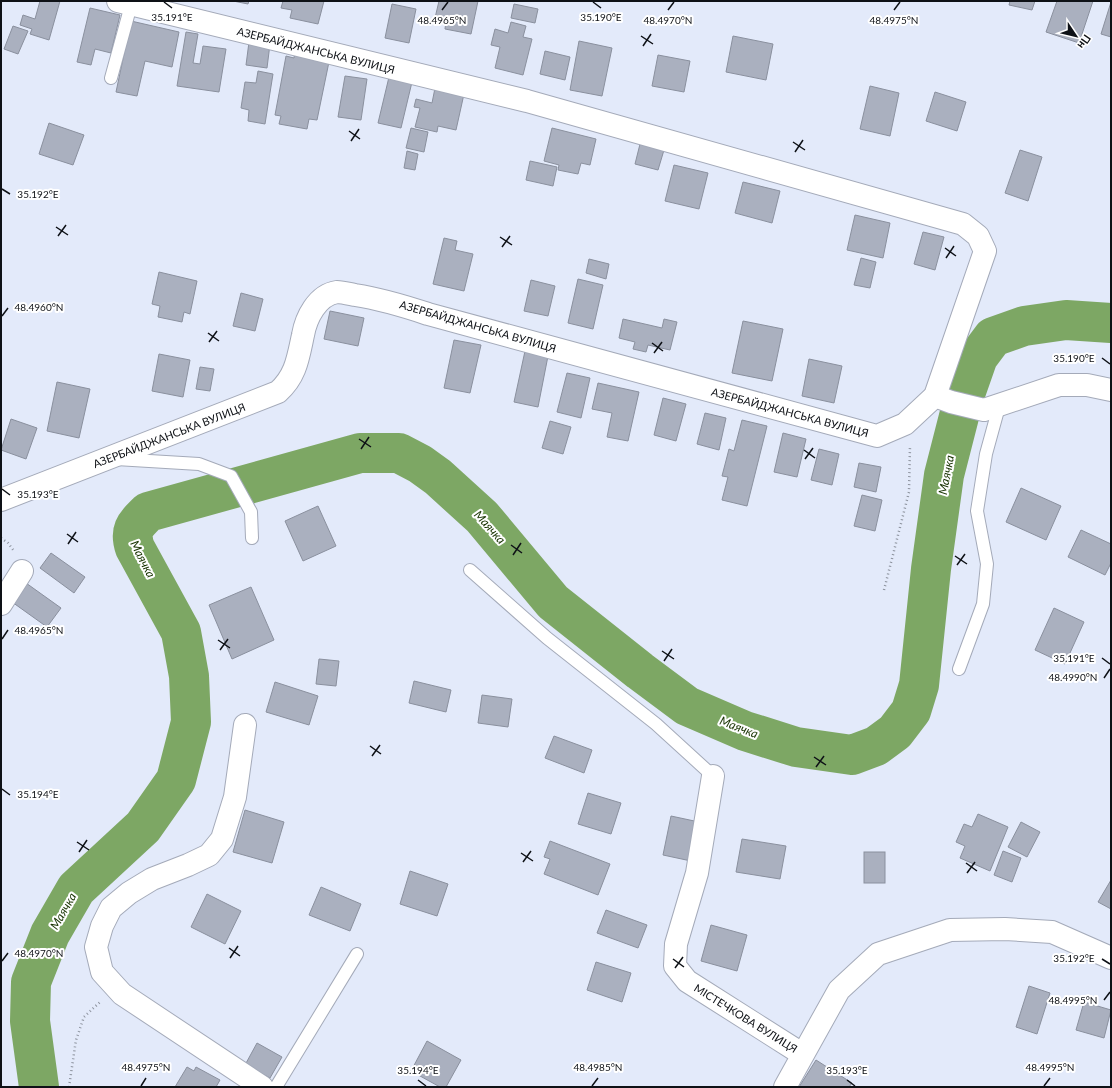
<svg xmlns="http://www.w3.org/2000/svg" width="1112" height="1088" viewBox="0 0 1112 1088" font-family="Lato,sans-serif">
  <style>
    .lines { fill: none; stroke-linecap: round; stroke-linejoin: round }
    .river { stroke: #7da764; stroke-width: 40 }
    .building { fill: #aab0bf; stroke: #8a909e }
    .lane-casing { stroke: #a4aab9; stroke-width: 14 }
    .street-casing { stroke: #a4aab9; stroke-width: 24 }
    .path { stroke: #8d939e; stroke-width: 2.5; stroke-dasharray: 1 3; stroke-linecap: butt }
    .lane { stroke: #fff; stroke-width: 12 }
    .street { stroke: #fff; stroke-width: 22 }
    .ticks { fill: none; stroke: #0e1116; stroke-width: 1.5 }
    .labels { text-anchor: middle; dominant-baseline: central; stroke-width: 4; stroke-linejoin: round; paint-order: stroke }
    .street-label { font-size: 11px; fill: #0e1116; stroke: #fff }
    .water-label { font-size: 12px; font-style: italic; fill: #183302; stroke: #fff }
    .ticks-label { font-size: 10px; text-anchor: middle; fill: #0e1116; stroke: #fff; stroke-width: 4; stroke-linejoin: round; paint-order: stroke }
  </style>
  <rect width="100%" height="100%" fill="#e3eafa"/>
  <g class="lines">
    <path class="river" d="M39,1087L30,1021L31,982L50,934L76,889L143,827L176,780L191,722L189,676L181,632L135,548C129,530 135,525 148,512L360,453H399L420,464L438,477L482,517L553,602L640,671L687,706L745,731L796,747L852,755L876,746L895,732L911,711L919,685L931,569L944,475L964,397L978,357L993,337L1024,326L1066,320L1111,323"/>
  </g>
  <g class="building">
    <path d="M40,1H60L49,40L30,34L32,29L20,25L23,15L35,19Z"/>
    <path d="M233,1H249L248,4Z"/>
    <path d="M283,1H324L318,24L290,18L292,10L281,8Z"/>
    <path d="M439,1H478L471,34L445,29L446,21L435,18Z"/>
    <path d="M1010,1H1035L1032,10L1009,5Z"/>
    <path d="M1057,1H1093L1079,43L1046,32Z"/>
    <path d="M1111,2V37L1101,34Z"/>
    <path d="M392,4L416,9L409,43L385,38Z"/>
    <path d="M514,4L538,9L535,23L511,18Z"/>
    <path d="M90,8L120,15L111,53L95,49L91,65L77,62Z"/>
    <path d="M131,21L179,32L172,67L145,61L137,96L116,92Z"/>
    <path d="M511,22L526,26L523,37L532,39L523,75L495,68L500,47L491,45L495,29L508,33Z"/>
    <path d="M13,26L28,31L18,54L4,49Z"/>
    <path d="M186,32L198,34L193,63L200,64L203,46L226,49L219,92L177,86Z"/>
    <path d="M733,36L773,44L766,80L726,72Z"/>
    <path d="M579,41L612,48L602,96L570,90Z"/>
    <path d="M249,42L270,44L267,68L246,65Z"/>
    <path d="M295,51L330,57L317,120L309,119L307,129L279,124L281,116L275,115L286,56L294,58Z"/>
    <path d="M545,51L570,57L565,80L540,74Z"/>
    <path d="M658,55L690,61L684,92L652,86Z"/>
    <path d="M258,71L273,74L265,124L248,121L249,110L241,108L245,82L256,83Z"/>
    <path d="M345,76L367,79L361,120L338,117Z"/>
    <path d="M389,77L412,82L401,128L378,123Z"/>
    <path d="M870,86L899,93L890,136L860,129Z"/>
    <path d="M435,88L464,94L456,130L438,126L437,132L415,127L420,108L414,107L416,99L432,103Z"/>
    <path d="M935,92L966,102L957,131L926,121Z"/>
    <path d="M49,123L84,135L73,165L39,154Z"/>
    <path d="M411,128L428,132L424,152L406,148Z"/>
    <path d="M552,128L596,139L590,165L581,163L578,174L558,170L559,165L544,161Z"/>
    <path d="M640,144L664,150L658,170L635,164Z"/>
    <path d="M1020,150L1042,157L1028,201L1005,193Z"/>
    <path d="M407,151L418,154L415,170L404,168Z"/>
    <path d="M530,161L557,167L553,186L526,180Z"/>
    <path d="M674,165L708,173L699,209L665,201Z"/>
    <path d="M743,182L780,191L772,223L735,213Z"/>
    <path d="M855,215L890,223L883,258L847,250Z"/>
    <path d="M923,232L944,237L935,270L914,264Z"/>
    <path d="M444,238L457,241L455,250L473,254L464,291L433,284Z"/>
    <path d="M861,258L876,262L870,288L854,285Z"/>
    <path d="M589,259L609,264L606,279L586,273Z"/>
    <path d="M159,272L197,281L190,314L184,312L182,322L158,317L160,306L152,304Z"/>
    <path d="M578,279L603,285L593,329L568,323Z"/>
    <path d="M531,280L555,286L548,316L524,311Z"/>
    <path d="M241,293L263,299L255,331L233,326Z"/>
    <path d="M330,311L364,318L358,346L324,339Z"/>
    <path d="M623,319L662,328L664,319L677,322L670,350L648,345L646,352L633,349L635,342L619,338Z"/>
    <path d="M743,321L783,329L772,381L732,373Z"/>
    <path d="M454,340L481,345L470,393L444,388Z"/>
    <path d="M525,351L548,356L538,407L514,402Z"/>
    <path d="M159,354L190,360L183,397L152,391Z"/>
    <path d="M809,359L842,366L834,403L802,396Z"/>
    <path d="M200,367L214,369L210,391L196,389Z"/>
    <path d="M567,373L590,378L581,418L557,412Z"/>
    <path d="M57,382L90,389L79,438L47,431Z"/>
    <path d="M598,383L639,392L628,441L607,437L612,413L592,409Z"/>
    <path d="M663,398L686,404L676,441L654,435Z"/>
    <path d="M705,413L726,418L719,450L697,444Z"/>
    <path d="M11,419L37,428L26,459L1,450Z"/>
    <path d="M742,420L767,426L747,506L722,500L728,477L722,476L729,449L734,451Z"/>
    <path d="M550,421L571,427L563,454L542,448Z"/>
    <path d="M783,433L806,439L797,477L774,472Z"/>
    <path d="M819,449L839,454L832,485L811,480Z"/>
    <path d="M859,463L881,467L876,492L854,487Z"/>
    <path d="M1021,488L1061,506L1046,540L1006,522Z"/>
    <path d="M862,495L882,500L875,531L854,526Z"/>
    <path d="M318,506L336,546L303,561L285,521Z"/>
    <path d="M1081,530L1111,544V563L1105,575L1068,557Z"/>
    <path d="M51,553L85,577L74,593L40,568Z"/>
    <path d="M26,583L61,608L47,627L12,602Z"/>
    <path d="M251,587L274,640L232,659L209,605Z"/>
    <path d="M1054,608L1084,622L1065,664L1035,650Z"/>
    <path d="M319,659L339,661L336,686L316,684Z"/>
    <path d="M414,681L451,690L446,712L409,703Z"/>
    <path d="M275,682L318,696L309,725L266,712Z"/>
    <path d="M482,695L512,699L508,727L478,723Z"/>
    <path d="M554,736L592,750L584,773L545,758Z"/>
    <path d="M588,793L621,803L611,834L578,824Z"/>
    <path d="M245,810L284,822L272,863L233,852Z"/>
    <path d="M978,814L1008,827L990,871L960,858L965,846L956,842L964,824L972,827Z"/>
    <path d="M671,816L699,822L691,861L663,855Z"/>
    <path d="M1021,822L1040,832L1027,857L1008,847Z"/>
    <path d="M742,839L786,846L780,879L736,872Z"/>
    <path d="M550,841L610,864L598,895L544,874L550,859L544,857Z"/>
    <path d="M1003,851L1021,858L1012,882L994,875Z"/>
    <rect x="864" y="852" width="21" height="31"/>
    <path d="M410,871L448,884L437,916L400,904Z"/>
    <path d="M1111,880V909L1098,902Z"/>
    <path d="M321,887L361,904L350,931L309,915Z"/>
    <path d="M207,894L241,911L225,944L191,927Z"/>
    <path d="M606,910L647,925L638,948L597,933Z"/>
    <path d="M711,925L747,935L737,971L701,961Z"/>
    <path d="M596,962L631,973L622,1002L587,990Z"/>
    <path d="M1029,986L1050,993L1037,1034L1016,1027Z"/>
    <path d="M1084,1002L1111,1010L1104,1038L1076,1030Z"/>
    <path d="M427,1041L461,1060L446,1087H440L411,1071Z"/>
    <path d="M257,1043L282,1057L270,1078L245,1065Z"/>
    <path d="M816,1060L852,1083L849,1087H799Z"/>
    <path d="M187,1067L194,1071L196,1067L220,1080L216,1087H175Z"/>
  </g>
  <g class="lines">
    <g class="lane-casing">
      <g id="lane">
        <path d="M111,78L131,5"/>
        <path d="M116,459L199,464L231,476L251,512L252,538"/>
        <path d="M470,570L547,638L656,724L713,776"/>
        <path d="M959,669L983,604L987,564L977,511L986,454L1000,403"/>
        <path d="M276,1087L357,954"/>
      </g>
    </g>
    <g class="street-casing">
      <g id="street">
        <path d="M935,396L951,402L984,410L1059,385H1087L1111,390"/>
        <path d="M1,500L278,392C296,376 298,358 303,335C306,318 317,295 337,292C342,292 350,294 355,295C381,299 404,306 428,314L877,436L905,424L935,396L985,251L978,236L963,224L527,101L118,1"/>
        <path d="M1,604L22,571"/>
        <path d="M245,725L235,797L222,839L209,855L188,865L152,879L129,893L111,908L102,926L96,947L102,972L122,994L262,1087"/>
        <path d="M713,776L697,873L676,944L675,966L687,981L802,1054"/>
        <path d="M785,1087L839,990L878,954L950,930L1005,929L1052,932L1111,958"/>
      </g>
    </g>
    <g class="path">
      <path d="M1,538L8,543L14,551"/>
      <path d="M884,590L909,492L910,446"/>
      <path d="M69,1087L76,1040L84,1017L100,1002"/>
    </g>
    <use href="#lane" class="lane"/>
    <use href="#street" class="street"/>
  </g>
  <path class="ticks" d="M164,2L172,8M593,2L601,8M442,10L448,2M668,10L674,2M894,10L900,2M641,36L653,44M643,46L651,34M349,131L360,139M351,141L359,129M793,142L805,150M795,152L803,140M2,189L10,194M56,227L68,235M58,236L66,225M500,237L512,245M502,247L510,236M945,248L956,256M946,258L954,246M2,316L8,308M208,333L219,341M209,342L217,331M652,343L663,351M654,353L662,342M1102,358L1110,364M359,439L371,447M361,449L369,437M804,450L815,458M805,459L813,448M2,489L10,495M67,534L78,542M68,544L76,532M511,545L522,553M513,555L521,543M955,556L967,564M957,565L965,554M2,639L8,630M218,640L230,648M220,650L228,639M662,651L674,659M1102,658L1110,664M664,661L672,649M1104,678L1110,669M370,746L381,754M372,756L380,745M814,757L826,765M816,767L824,756M2,789L10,795M77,842L89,850M79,852L87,840M521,853L533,861M523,862L531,851M966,863L977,871M967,873L975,862M229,948L240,956M230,958L238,946M673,959L684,967M1102,959L1110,964M2,961L8,953M675,968L683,957M1104,1000L1110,992M418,1080L426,1086M847,1080L855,1086M141,1086L146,1078M592,1086L598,1078M1044,1086L1050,1078"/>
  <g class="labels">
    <g class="street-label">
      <text transform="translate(316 50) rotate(14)">АЗЕРБАЙДЖАНСЬКА ВУЛИЦЯ</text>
      <text transform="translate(478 326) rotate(16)">АЗЕРБАЙДЖАНСЬКА ВУЛИЦЯ</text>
      <text transform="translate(790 412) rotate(15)">АЗЕРБАЙДЖАНСЬКА ВУЛИЦЯ</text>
      <text transform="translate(169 435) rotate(-21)">АЗЕРБАЙДЖАНСЬКА ВУЛИЦЯ</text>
      <text transform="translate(746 1018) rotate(32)">МІСТЕЧКОВА ВУЛИЦЯ</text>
    </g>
    <g class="water-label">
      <text transform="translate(946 475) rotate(-79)">Маячка</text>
      <text transform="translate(490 527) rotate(48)">Маячка</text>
      <text transform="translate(143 559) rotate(63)">Маячка</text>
      <text transform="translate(739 727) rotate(21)">Маячка</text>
      <text transform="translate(63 911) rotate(-60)">Маячка</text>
    </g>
  </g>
  <g class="ticks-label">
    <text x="172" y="21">35.191°E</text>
    <text x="601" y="21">35.190°E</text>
    <text x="442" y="24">48.4965°N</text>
    <text x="668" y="24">48.4970°N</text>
    <text x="894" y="24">48.4975°N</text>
    <text x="38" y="198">35.192°E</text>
    <text x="39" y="311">48.4960°N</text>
    <text x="1074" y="362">35.190°E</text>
    <text x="38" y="498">35.193°E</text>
    <text x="39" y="634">48.4965°N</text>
    <text x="1074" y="662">35.191°E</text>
    <text x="1073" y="681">48.4990°N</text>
    <text x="38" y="798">35.194°E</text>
    <text x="39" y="957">48.4970°N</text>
    <text x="1074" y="962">35.192°E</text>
    <text x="1073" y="1004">48.4995°N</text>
    <text x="146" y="1071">48.4975°N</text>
    <text x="598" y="1071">48.4985°N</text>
    <text x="1050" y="1071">48.4995°N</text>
    <text x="418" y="1074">35.194°E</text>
    <text x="847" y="1074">35.193°E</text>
  </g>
  <rect width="1112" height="1088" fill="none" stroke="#0e1116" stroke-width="4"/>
  <g transform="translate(1076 36) rotate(125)" stroke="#ffffff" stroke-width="3" paint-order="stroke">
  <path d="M0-3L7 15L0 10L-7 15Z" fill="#0e1116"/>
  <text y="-6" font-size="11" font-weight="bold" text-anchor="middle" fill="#0e1116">Пн</text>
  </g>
</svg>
